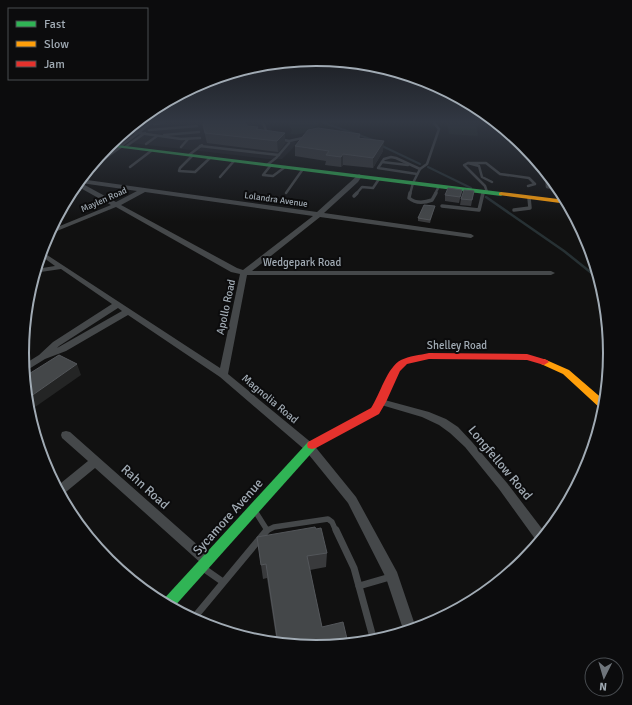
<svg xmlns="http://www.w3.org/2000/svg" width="632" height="705" viewBox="0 0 632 705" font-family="Signika,sans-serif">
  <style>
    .built { fill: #1b1b1d }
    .green { fill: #1b221b }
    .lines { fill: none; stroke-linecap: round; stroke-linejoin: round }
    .stream-far1 { stroke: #273134; stroke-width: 2 }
    .stream { stroke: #273134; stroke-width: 2.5 }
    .lane-far3 { stroke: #45484a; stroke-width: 2.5 }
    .lane-far2 { stroke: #45484a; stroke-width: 3.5 }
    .lane-far1 { stroke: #45484a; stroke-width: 5.5 }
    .lane { stroke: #45484a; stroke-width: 7 }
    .street { fill: #45484a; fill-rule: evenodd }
    .fast { fill: #30b455; fill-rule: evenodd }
    .slow { fill: #ff9f0a; fill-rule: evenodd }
    .jam { fill: #e5322d; fill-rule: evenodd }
    .wall { fill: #393a3c }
    .shaded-wall { fill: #242525 }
    .building { fill: #444749; stroke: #53565a }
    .labels { text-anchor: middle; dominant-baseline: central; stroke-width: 4; stroke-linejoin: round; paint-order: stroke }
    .far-street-label { font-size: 9px; fill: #a1abb4; stroke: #0c0c0d }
    .street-label { font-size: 11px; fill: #a1abb4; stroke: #0c0c0d }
    .near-street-label { font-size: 13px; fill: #a1abb4; stroke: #0c0c0d }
    .rim { fill: none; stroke: #a1abb4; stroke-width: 2 }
  </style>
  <rect width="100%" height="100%" fill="#111"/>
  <path class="built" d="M134,123H269L274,136L296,142L293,148L282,159H268L113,141Z"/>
  <g class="green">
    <path d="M288,123H319C311,131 301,136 290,134L292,130Z"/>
    <path d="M447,123L476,124L478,136L449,134Z"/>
  </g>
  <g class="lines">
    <g class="stream-far1">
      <path d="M324,123L376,141"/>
      <path d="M380,145L420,164"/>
      <path d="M428,167L471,188"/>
    </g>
    <path class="stream" d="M486,197L564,251L599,279"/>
    <g class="lane-far3">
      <path d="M263,123L268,135"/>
      <path d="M154,124L163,123"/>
      <path d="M495,128H503"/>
      <path d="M149,130L197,126"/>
      <path d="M125,131L181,139L200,138"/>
      <path d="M126,131L138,123"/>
      <path d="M164,135L199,132"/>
      <path d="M289,141L307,137"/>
      <path d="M146,144L157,136"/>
      <path d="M121,146L151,123"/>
      <path d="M200,146L279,155"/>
      <path d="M125,147L145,133"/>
      <path d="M181,147L188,139"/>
      <path d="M189,155L202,145"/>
      <path d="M192,156L180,168L179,171L195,172L210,158"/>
      <path d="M382,162L408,165"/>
      <path d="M468,163L464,165L485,186L487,192"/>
      <path d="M267,165L276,158L289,143V141L280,139"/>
      <path d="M271,165L263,175L273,176L285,167"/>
      <path d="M130,167L151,151"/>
      <path d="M417,174L378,168L384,159L391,157L396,158L420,169"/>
      <path d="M548,174L546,175L547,187L561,190"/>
      <path d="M220,177L234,161"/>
      <path d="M492,182L482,177L479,166L468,163H486L500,174L529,178L535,184L528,186"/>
      <path d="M286,193L303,169"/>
      <path d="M356,194L362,187L373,188L379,179"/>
      <path d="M410,194L413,183L420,169L427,164L439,129L434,123"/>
      <path d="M435,194L439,186"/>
      <path d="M483,194V192"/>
    </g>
    <g class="lane-far2">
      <path d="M410,193L409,198C416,204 424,203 432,200L436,193"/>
      <path d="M354,196L357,193"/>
      <path d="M442,206L479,210L483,193"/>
      <path d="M514,210L530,208L529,198"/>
    </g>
    <g class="lane-far1">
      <path d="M255,511L267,530"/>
      <path d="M266,531L274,527L328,519L332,522L336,531"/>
    </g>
    <g class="lane">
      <path d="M336,530L354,568L374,641"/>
      <path d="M203,568L223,582"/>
      <path d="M359,586L390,577"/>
      <path d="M193,619L267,530"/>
    </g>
    <g class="street">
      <path d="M118,146L123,147L90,170H87L93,163Z"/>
      <path d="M359,174L362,176L358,182L324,213L471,234L474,236L471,238L320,217L252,271H551L555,273L551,275H247L228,374L313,444L356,497L397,572L416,628L404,632L386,578L348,503L305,450L220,377L128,315L66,351L45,359L24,372L23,365L39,355L53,342L112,304L61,269L34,273L36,269L55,266L40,255L41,251L220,368L240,274L231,272L116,207L47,235L50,230L111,205L75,185L80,179L317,212ZM81,183L137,191L116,202ZM145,192L313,216L243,270L237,268L121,205ZM118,308L122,311L57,348L59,346Z"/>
      <path d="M381,399L429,412L446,419L458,427L472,442L507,483L546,534L538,543L499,489L465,447L450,433L439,425L422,417L378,404L376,402L378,400Z"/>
      <path d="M66,431L70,432L210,556L212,560L210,564L206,566L202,564L95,468L61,496L56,487L88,461L62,438L61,435L62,432Z"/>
    </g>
    <g class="fast">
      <path d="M109,144L501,192L504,194L501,196L107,146Z"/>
      <path d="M312,441L316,442L317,445L316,448L173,608L161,602L308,442Z"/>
    </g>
    <g class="slow">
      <path d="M501,192L566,200L568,204L499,195V193Z"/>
      <path d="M544,359L569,370L605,401L604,409H601L563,374L541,364L539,362L541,360Z"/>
    </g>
    <path class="jam" d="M429,353L527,354L547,360L549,362L544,365L527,360L429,359L407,364L400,371L386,402L379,414L316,448L312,449L308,448L307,445L308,442L371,408C380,395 387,367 401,360C409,356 420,355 429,353Z"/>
  </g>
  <g class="wall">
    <path d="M202,123H246L247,126L258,127V130L285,143L278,152L207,143Z"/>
    <path d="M128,128L130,136L120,142L112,141Z"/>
    <path d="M360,134V139L383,151L373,168L343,165L341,167L325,165L326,161L295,156V146Z"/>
    <path d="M462,190L459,203L445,201V195Z"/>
    <path d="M474,191L471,206L460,205L461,199Z"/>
    <path d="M434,209L430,223L418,221V218Z"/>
    <path d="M316,529L327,553L326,567L310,570L322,627L276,637L267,578L263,579L257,537Z"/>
  </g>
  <g class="shaded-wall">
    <path d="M128,128L130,136L120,142L119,136Z"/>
    <path d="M285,133V143L278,152L277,141Z"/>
    <path d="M384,141L383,151L373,168V158Z"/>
    <path d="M108,145L109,149L99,155Z"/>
    <path d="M343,154V165L341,167V157Z"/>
    <path d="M77,364L81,375L28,412L27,399Z"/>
  </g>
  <g class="building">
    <path d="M203,123H246L247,126L258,127L256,129L285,133L277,141L205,133Z"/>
    <path d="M318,128L360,134L358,138L384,141L373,158L343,154L341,157L326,155L329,151L295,146L308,130Z"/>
    <path d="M448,188L462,190L460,197L445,195Z"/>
    <path d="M464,190L474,191L472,200L461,199Z"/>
    <path d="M424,205L435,206L430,220L418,218Z"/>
    <path d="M59,355L77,364L27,399L24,377Z"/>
    <path d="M315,527L316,529L321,528L327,553L307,556L322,627L343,622L348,643L316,646L259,641L277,637L266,564L261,565L257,537Z"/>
  </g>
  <linearGradient id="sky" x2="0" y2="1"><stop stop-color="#090909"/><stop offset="0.55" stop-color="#323843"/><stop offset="1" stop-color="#323843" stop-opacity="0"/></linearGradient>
  <rect width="632" height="222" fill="url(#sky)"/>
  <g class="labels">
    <g class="far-street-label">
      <text transform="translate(104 200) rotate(-24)">Maylen Road</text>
      <text transform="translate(276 200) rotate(8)">Lolandra Avenue</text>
    </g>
    <g class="street-label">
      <text x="302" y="262">Wedgepark Road</text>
      <text transform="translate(226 307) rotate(-78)">Apollo Road</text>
      <text x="457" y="345">Shelley Road</text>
      <text transform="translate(270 399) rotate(40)">Magnolia Road</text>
    </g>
    <g class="near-street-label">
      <text transform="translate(500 463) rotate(50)">Longfellow Road</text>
      <text transform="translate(145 487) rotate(42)">Rahn Road</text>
      <text transform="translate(228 517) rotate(-48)">Sycamore Avenue</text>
    </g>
  </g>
  <path d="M0 0H632V705H0ZM29 353a287 287 0 1 1 574 0a287 287 0 1 1-574 0Z" fill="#0c0c0d" fill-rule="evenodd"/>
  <path class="rim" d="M29 353a287 287 0 1 1 574 0a287 287 0 1 1-574 0Z"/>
  <rect x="8" y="8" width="140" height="72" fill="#0c0c0d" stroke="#484c50"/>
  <rect x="16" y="21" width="20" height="6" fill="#30b455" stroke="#484c50"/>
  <text x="44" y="28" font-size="12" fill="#a1abb4">Fast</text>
  <rect x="16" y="41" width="20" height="6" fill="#ff9f0a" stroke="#484c50"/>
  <text x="44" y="48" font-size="12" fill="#a1abb4">Slow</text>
  <rect x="16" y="61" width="20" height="6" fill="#e5322d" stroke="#484c50"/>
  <text x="44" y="68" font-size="12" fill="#a1abb4">Jam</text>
  <g transform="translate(604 677) rotate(185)"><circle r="19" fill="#0c0c0d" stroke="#484c50"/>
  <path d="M0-3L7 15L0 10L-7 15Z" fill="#6f757b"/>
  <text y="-6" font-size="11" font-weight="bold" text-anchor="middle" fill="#a1abb4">N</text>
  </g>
</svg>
